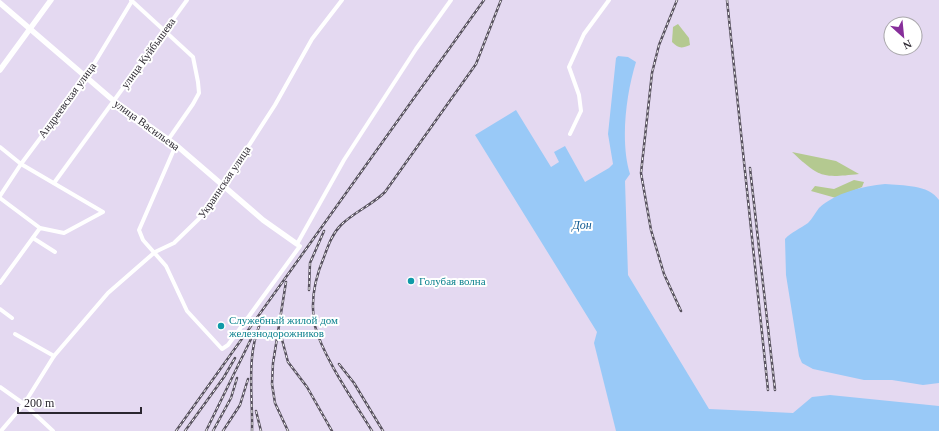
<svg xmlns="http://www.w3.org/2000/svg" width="939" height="431" viewBox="0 0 939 431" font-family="Georgia,serif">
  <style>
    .green { fill: #b4c990 }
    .water { fill: #99c9f7 }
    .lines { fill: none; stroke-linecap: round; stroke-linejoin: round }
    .street { stroke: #fff; stroke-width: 4 }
    .secondary { stroke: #fff; stroke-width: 5.5 }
    .rail-casing { stroke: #57515e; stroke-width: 2.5 }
    .rail { stroke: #fff; stroke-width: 1; stroke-dasharray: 3; stroke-linecap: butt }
    .culture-dot { fill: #0f9aa8; stroke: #fff; stroke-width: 1.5 }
    .labels { text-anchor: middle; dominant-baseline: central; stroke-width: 4; stroke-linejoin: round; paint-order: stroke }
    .street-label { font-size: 11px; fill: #2a262f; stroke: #fff }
    .culture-label { font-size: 11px; fill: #0d838f; stroke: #fff; text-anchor: start }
    .water-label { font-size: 12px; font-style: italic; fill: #125b92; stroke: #fff }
  </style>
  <rect width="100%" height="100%" fill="#e4d9f1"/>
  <g class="green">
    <path d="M678,24L689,38L690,45C681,49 678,48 672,42L673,27Z"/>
    <path d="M792,152L836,161L859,174C822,178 820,178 792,152Z"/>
    <path d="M854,180L864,182L862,187L836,198L811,191L815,186L834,189Z"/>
  </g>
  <g class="water">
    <path d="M618,56L628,57L636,62C626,94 620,142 630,174L625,181L628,275L709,409L793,413L812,397L830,395L939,406V431H616L594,343L597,332L475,135L516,110L551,167L559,162L554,152L565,146L585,182L609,168L613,164L608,134L616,58Z"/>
    <path d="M885,184C903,186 928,184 939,200V383L923,385L892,380H864L813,369L802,363L799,356L786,275L785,239C791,232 800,229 808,223C812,219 815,213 819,208C835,193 863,186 885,184Z"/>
  </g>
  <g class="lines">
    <g class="street">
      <path d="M131,0L193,57L198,82L199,93L193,104L168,140"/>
      <path d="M570,134L581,111L579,95L569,67L584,34L609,0"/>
      <path d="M176,145L139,230L143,240L166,266L187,311L222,349L228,345L300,246"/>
      <path d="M0,147L21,164L103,212L64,233L40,228L0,283"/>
      <path d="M54,183L187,0"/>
      <path d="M0,196L21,164L86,77L132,1"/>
      <path d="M0,198L40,228"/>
      <path d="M33,238L55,252"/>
      <path d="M297,244L344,160L416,49L451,0"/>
      <path d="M0,309L12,318"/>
      <path d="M15,334L54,356"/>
      <path d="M0,387L24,404L53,431"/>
      <path d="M1,431L24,404L54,356L108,293L155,252L174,243L206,212L275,105L312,39L342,0"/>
    </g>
    <g class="secondary">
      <path d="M0,3L114,101L176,145L263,220L297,244"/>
      <path d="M0,70L51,0"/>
    </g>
    <g class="rail-casing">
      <g id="rail">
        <path d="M677,0L659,45L652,73L641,173L651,230L664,274L681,311"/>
        <path d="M727,0L768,390"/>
        <path d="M750,168L775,390"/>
        <path d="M286,282L273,363L272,384L275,403L288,431"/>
        <path d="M309,290L310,263L324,231"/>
        <path d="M280,332L288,362L307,387L332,431"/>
        <path d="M339,364L354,383L383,431"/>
        <path d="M256,411L261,431"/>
        <path d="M176,431L484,0"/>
        <path d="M185,431L224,377L235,358"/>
        <path d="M206,431L251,339"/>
        <path d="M213,431L231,398L237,378"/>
        <path d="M223,431L240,405L248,379"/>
        <path d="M252,431C253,393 245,353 263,317"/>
        <path d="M372,431C355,403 323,357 315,326C310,303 315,278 324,257C328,246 332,234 341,225C354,212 372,205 385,192L476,64L501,0"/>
      </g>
    </g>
    <use href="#rail" class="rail"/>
  </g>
  <g class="culture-dot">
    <circle cx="411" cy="281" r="4"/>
    <circle cx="221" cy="326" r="4"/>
  </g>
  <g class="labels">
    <g class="street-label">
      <text transform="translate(148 53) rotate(-54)">улица Куйбышева</text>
      <text transform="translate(67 100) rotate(-54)">Андреевская улица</text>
      <text transform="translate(147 125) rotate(36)">улица Васильева</text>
      <text transform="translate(224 182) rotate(-56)">Украинская улица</text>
    </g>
    <g class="culture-label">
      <text x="419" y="281">Голубая волна</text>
      <text x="229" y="320">Служебный жилой дом<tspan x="229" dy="13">железнодорожников</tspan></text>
    </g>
    <g class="water-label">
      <text x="582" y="225">Дон</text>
    </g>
  </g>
  <g transform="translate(903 36) rotate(153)"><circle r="19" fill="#ffffff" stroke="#aaa8ac"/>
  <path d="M0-3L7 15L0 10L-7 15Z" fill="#872e9a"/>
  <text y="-6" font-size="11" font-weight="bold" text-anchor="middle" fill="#2a262f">N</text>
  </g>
  <path d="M18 407v6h123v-6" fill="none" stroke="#2a262f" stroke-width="2"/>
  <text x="24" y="407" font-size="12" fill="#2a262f" stroke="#ffffff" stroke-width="3" paint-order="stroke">200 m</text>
</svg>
